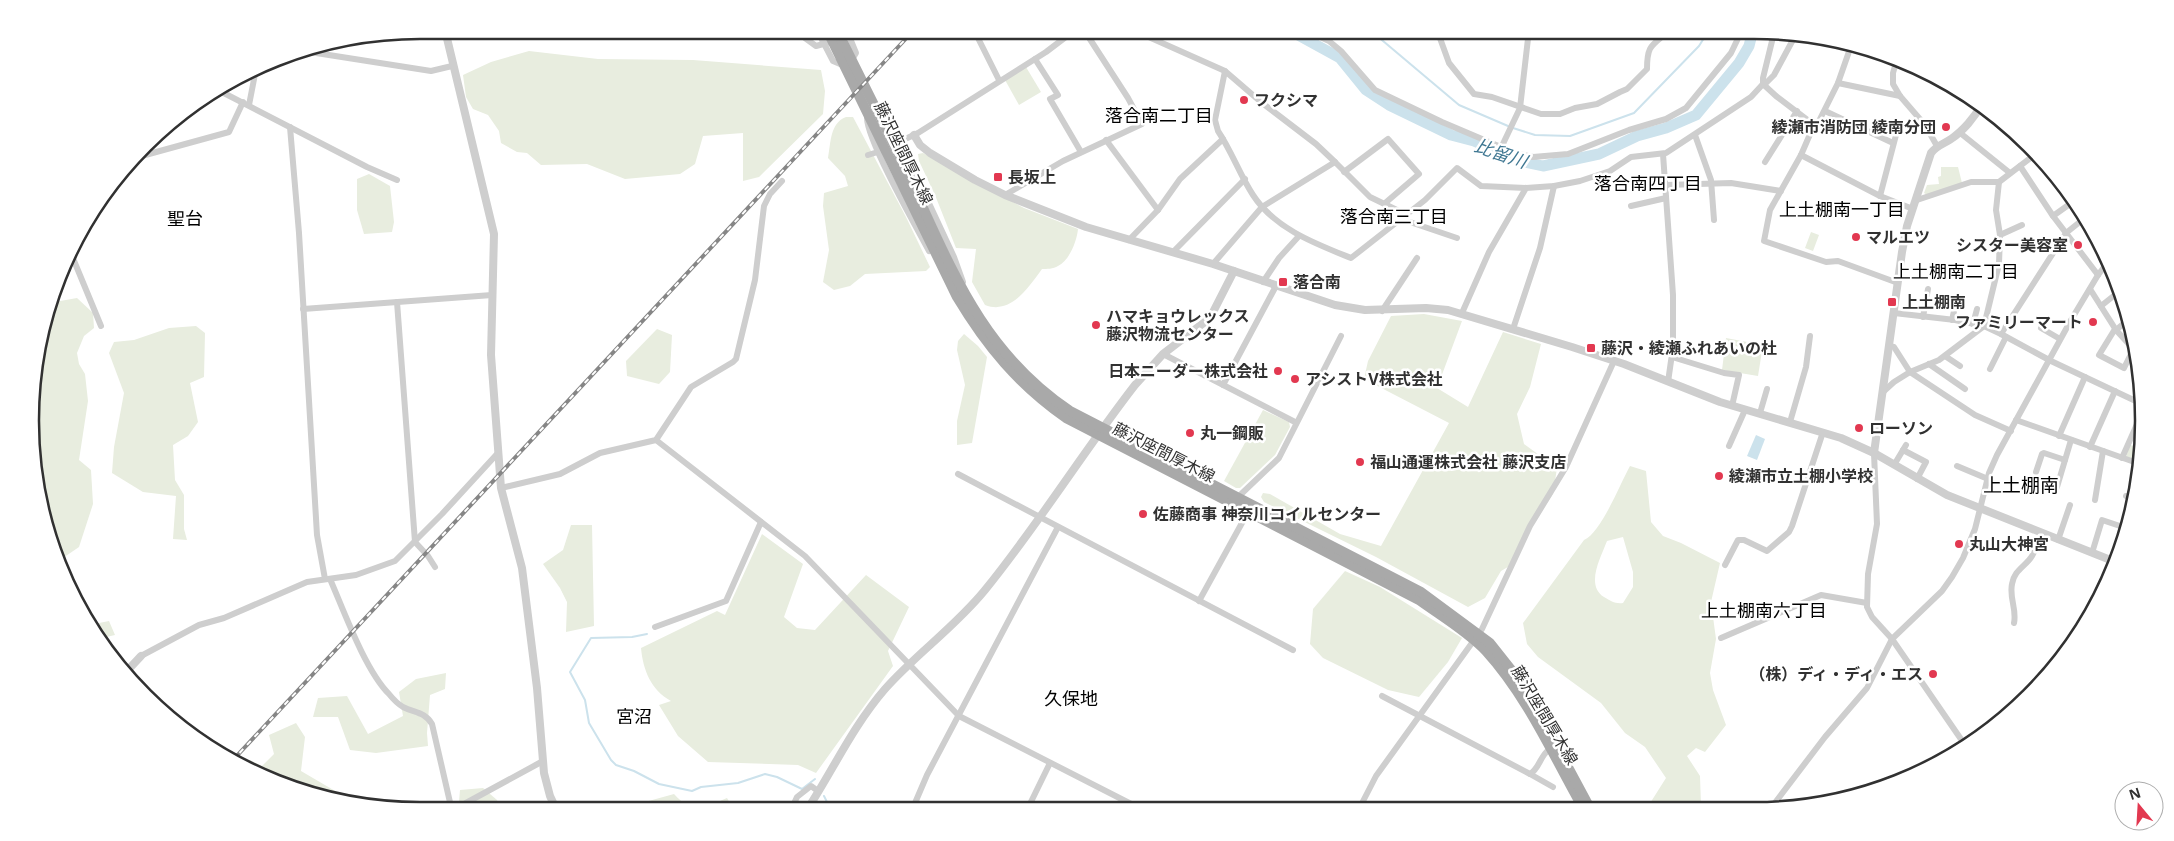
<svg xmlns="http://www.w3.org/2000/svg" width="2174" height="841" viewBox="0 0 2174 841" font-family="'Open Sans','Noto Sans JP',sans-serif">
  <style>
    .green { fill: #e8eddf; fill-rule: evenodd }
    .water { fill: #cce2ec }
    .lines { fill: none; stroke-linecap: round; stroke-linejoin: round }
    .stream { stroke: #cce2ec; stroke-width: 2 }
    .river { stroke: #cce2ec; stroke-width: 11 }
    .minor { stroke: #cecece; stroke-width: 6 }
    .tertiary { stroke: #cecece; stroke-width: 8 }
    .primary { stroke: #a9a9a9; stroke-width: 10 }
    .rail-casing { stroke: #868686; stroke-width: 4 }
    .rail { stroke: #fff; stroke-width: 2; stroke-dasharray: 5.5; stroke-linecap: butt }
    .poi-dot { fill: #e23850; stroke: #fff; stroke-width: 2 }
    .labels { text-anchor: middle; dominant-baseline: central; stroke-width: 5; stroke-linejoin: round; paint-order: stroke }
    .poi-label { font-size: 16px; font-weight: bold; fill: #313131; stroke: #fff; text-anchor: start }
    .street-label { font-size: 16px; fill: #313131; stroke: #fff }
    .neighbourhood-label { font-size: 18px; fill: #000; stroke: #fff }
    .water-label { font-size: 18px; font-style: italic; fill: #3f7792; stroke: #fff }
    .quarter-label { font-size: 19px; fill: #000; stroke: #fff }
    .rim { fill: none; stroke: #313131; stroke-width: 2.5 }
  </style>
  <rect width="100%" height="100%" fill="#fff"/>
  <g class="green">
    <path d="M529,51L598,59L693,60L821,70L825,91L823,114L759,177L743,181V133L703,136L695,164L680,174L625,179L587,164L541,165L527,153L517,152L501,143L499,131L488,115L473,109L466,97L463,75L491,62Z"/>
    <path d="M1026,67L1041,92L1019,105L1005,80Z"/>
    <path d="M846,117H853L906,217L930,267L926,271L865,274L850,286L834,290L823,282L829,250L823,206L824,193L848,186L845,176L828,158C831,142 830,123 846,117Z"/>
    <path d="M923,153L1024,208L1078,229C1077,241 1069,261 1058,266C1053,269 1047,269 1042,269C1028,288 1011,315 985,305L972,282L976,249L956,248L935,195L919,161L918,154Z"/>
    <path d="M1941,167H1958L1962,183L1927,195L1924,193L1927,185L1939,184L1938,177L1941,176Z"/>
    <path d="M369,174L390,186L394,222L392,232L364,234L357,210V179Z"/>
    <path d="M1811,232L1819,235L1813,251L1805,248Z"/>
    <path d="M77,298L93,313L94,328L84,336L77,353L79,364L85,374L88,401L79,460L91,470L93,504L79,547L57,562L38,497L33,369L49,303Z"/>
    <path d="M1424,314L1462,321L1437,388L1468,407L1503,332L1541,344L1530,387L1517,414L1524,444L1557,468L1553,494L1529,530L1513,564L1501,571L1485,598L1468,607L1376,557L1264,502L1261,497L1263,493L1270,494L1340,534L1381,546L1449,423L1364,379L1368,361L1391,316Z"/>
    <path d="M196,326L205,333L204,377L190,383L198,422L188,436L173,445L175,480L184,495V529L187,540L173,539L176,496L143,492L112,473L114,447L124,393L109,353L114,342L134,340L169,328Z"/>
    <path d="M657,329L672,335L670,372L659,384L627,376L626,361Z"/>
    <path d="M964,334L978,346L987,357L972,443L957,445V421L965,385L957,350L958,341Z"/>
    <path d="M1726,338L1763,345L1758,376L1722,370Z"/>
    <path d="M1263,410L1289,422L1290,427L1275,455L1240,488H1236L1224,481Z"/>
    <path d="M2130,445L2143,448L2141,462L2126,457Z"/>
    <path d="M1630,466L1646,471L1651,522L1663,536L1681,543L1720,563L1711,602L1716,639L1710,673L1713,690L1726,725L1705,752L1696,748L1687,756L1700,776L1701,806L1699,808H1647L1666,778L1645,747L1625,733L1601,703L1538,657L1527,644L1523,623L1584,540C1601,533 1620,484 1630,466ZM1623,537L1633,572V587L1623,603C1615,604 1611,601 1604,597C1585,585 1601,557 1607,541Z"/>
    <path d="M571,525H592L594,626L566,632L567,602L560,588L543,564L563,550Z"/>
    <path d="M762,534L803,564L784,617L797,628L815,630L866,575L909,607L888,651L893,666L816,773L798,765L708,762L678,736L659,705L671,701C651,690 643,670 641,648L717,611L725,615Z"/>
    <path d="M1345,571L1380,587L1462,638L1448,662L1419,697L1388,690L1323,658L1310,644L1313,609Z"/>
    <path d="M109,621L115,635L102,638V644L89,625Z"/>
    <path d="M446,673L445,689L430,695L427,733L428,746L376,753L350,750L338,717H313L318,698L347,696L368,734L403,716L399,692L416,679Z"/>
    <path d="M296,723L305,737L301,771L342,795L341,801L319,798L241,767L250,760L262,766L274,754L269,735Z"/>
    <path d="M483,788L497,800L502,811H468L459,802L460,790Z"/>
    <path d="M674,794C695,816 701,809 727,798L734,810L614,811L613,808L645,802Z"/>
  </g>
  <path class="water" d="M1756,435L1765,439L1757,460L1747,456Z"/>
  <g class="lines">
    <g class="stream">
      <path d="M1370,30L1459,105L1508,126"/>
      <path d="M1513,128L1535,135L1570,136L1634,113L1699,46L1709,30"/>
      <path d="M647,634L632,637L591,638L570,672L585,700L589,723L611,760L616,765L634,771L659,784L692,791L701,787L738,783L765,774L777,777L802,789L815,779"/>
      <path d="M824,796L831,810"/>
    </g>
    <path class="river" d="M1289,30L1340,58L1366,90L1389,105L1451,135L1474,141L1520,161L1543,166L1599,154L1637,136L1666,128L1696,115L1739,63L1749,46L1753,30"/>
    <g class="minor">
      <path d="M794,30L816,46L827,43"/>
      <path d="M817,30L833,61L840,64L853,58L856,53L847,31"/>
      <path d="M974,30L999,80"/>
      <path d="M1133,30L1225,71L1261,102L1316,144L1335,162L1262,207L1213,264"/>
      <path d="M1305,30L1329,41L1341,51L1375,90L1442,122L1515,153L1533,157L1568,154L1629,130L1666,119L1686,108L1731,53L1742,30"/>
      <path d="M1437,30L1449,63L1474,94L1492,97L1541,114H1560L1575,108L1597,104L1620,92L1627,89L1647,69C1647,44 1652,46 1670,30"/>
      <path d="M1774,33L1763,78V84L1776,96L1814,125"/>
      <path d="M1852,43L1838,83L1819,121L1814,125L1801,155L1770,210L1764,241L1826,262L1838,261L1898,283"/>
      <path d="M297,50L431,71L452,66"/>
      <path d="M1035,59L1058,95L1050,99L1081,152"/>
      <path d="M1897,59L1893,73V84L1900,96L1925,125L1937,146"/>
      <path d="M1225,71L1215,120L1218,131C1232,152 1240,175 1253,195C1275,229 1316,244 1351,258L1425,200L1457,168L1481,186L1526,188L1554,186L1580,181L1610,171L1631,157L1666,153L1751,97L1763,84"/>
      <path d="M1838,83L1900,96"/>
      <path d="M1764,85L1774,75L1795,36"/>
      <path d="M216,89L367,167L397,180"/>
      <path d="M249,105L256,69"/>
      <path d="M876,110L880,109L887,113L954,257L963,282"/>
      <path d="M1825,111L1893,143"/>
      <path d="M1988,116L2013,131"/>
      <path d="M867,118C867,140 916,227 929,251"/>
      <path d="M290,127L299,233L317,535L325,579"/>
      <path d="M1959,132L2010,173"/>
      <path d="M1695,135L1711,180L1714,220"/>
      <path d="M1106,140L1158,210"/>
      <path d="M899,142L918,133L1046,52L1075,30"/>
      <path d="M1501,148L1520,108L1529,30"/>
      <path d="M1663,154L1673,295V347L1668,382"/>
      <path d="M868,155L881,151"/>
      <path d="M1801,155L1880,196L1913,209"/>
      <path d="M138,157L229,132L243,102"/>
      <path d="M1335,162L1370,197L1399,211L1407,221L1457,238"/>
      <path d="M1765,162L1797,111"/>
      <path d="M2020,166L2053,216L2098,275"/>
      <path d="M1344,172L1388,139L1419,174L1384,204"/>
      <path d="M1666,185L1731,183L1781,191"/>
      <path d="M1005,195L1063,161L1142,124L1128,98L1084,30"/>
      <path d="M1880,196L1896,135"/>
      <path d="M1917,200L1971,182H1999L2037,153"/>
      <path d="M1631,206L1666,198"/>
      <path d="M2053,216L2074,201"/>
      <path d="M2000,235L2022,225"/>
      <path d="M1129,240L1158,210L1180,179L1223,139"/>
      <path d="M70,251L101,326"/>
      <path d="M1173,252L1245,179"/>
      <path d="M1263,282L1279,258L1299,236"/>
      <path d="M2090,289L2116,330L2137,353"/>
      <path d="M1951,297L1957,298L1952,320"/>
      <path d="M397,302L415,542L428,556L435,567"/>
      <path d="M2101,306L2121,290"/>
      <path d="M303,309L492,295"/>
      <path d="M1382,311L1417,258"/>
      <path d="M1462,313L1489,252L1526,188"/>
      <path d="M1894,313L1955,320L1984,326L2001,334L2051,361L2142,404"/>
      <path d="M1923,317L1928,289"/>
      <path d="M1973,324L1977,309"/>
      <path d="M2041,328L2060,339"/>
      <path d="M1513,329L1540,248L1554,186"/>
      <path d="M2115,329L2099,355L2124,368L2133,350"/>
      <path d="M2116,330L2129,319"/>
      <path d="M2001,334L2066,233L2086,217"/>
      <path d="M1889,346L1894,347L1910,372L1975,415L2011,431"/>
      <path d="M1163,354L1295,422"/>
      <path d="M1945,356L1960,366"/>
      <path d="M1672,357L1724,373L1739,375L1732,406"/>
      <path d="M1929,364L1965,389"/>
      <path d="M1990,369L2006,337"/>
      <path d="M1223,385L1276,286"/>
      <path d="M1883,392L1894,382L1910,372L1939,360L1984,326L1999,264L2000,235L1996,210L1999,182"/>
      <path d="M1760,413L1767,389"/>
      <path d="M2016,420L2140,464"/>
      <path d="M1790,422L1806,367L1810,336"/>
      <path d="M2059,436L2085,377"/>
      <path d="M656,440L805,556L959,716L1141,809"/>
      <path d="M1729,446L1745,410"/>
      <path d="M2090,447L2115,391"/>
      <path d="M1903,450L1926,462L1917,479"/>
      <path d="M1874,453L1877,524L1868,574L1867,607L1872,617L1892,639L1965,745"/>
      <path d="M2122,458L2142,413"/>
      <path d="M1894,465L1906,445"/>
      <path d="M1957,466L1988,479"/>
      <path d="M2036,472L2042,454L2044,453L2065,460"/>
      <path d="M958,474L1293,650"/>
      <path d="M2057,487L2071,440"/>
      <path d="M501,488L560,474L600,453L656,440L691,387L733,362L736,359L755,280L764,206L770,194L782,181"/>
      <path d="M2126,496L2135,498"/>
      <path d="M1237,498L1279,458L1341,336"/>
      <path d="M2095,500L2103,451"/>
      <path d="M2058,540L2070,505"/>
      <path d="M2092,553L2102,520L2123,527L2112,561"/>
      <path d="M1725,565L1738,540H1744L1767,551L1789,532L1792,526L1823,432"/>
      <path d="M330,579C344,611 365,670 389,694C393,699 398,704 403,707C415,713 425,712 432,724L452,811"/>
      <path d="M1199,601L1248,512"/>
      <path d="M2014,623C2017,609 2009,598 2012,584C2014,570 2026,566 2032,556C2036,549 2039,541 2042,534"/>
      <path d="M655,627L726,601L761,522"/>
      <path d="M1721,638L1821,595L1867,603"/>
      <path d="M141,656L199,625L224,618L307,582L356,575L395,561L442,514L497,454"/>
      <path d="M1382,696L1530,774C1540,768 1540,755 1550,749"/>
      <path d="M1530,774L1553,787"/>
      <path d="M1771,808L1825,737L1867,688L1892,639L1942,591L1952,577L1963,558L1975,529L1989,473L1997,455L2071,320L2098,275L2108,262"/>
      <path d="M1359,809L1376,776L1482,629L1530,526L1566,467L1614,361"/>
      <path d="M453,810L543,761"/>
      <path d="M791,810L797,797L811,786L818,791"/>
      <path d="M912,810L927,775L1058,527"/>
      <path d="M1027,810L1050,763"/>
    </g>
    <g class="tertiary">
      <path d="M445,30L494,234L491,355L501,488L522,568L537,688L544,773L550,796L557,811"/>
      <path d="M914,135L920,145L930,153L975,180L1005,195L1086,227L1213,264L1335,305L1365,310L1426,308L1448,310L1572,347L1624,364L1720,402L1841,438L1874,453L1947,495L2113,561"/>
      <path d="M1874,453L1902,252L1907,226L1931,153C1937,145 1944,144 1951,139C1963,131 1975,117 1981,105"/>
      <path d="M127,671L141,656"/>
      <path d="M807,810C833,770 853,726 885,689C916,654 955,627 985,590C1038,525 1083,452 1135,385L1163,354L1210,318L1234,271"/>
    </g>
    <g class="primary">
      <path d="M827,30L957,297C987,347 1018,384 1066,418L1419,600C1441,616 1467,631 1486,651C1527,696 1553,755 1583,808"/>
      <path d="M837,30C860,78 885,125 907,173C951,267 980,350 1070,411L1421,592L1490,643L1513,672L1535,706L1590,808"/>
    </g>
    <g class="rail-casing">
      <path id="rail" d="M232,761L914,30"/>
    </g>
    <use href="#rail" class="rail"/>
  </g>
  <g class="poi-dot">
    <circle cx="1244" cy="100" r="5"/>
    <circle cx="1946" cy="127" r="5"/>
    <rect x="993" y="172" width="10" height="10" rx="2.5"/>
    <circle cx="1856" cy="237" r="5"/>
    <circle cx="2078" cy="245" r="5"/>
    <rect x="1278" y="277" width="10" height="10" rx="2.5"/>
    <rect x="1887" y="297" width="10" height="10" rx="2.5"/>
    <circle cx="2093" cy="322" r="5"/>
    <circle cx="1096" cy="325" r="5"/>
    <rect x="1586" y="343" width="10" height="10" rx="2.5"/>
    <circle cx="1278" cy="371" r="5"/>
    <circle cx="1295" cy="379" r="5"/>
    <circle cx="1859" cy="428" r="5"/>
    <circle cx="1190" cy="433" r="5"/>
    <circle cx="1360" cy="462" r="5"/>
    <circle cx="1719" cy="476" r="5"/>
    <circle cx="1143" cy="514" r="5"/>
    <circle cx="1959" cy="544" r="5"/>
    <circle cx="1933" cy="674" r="5"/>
  </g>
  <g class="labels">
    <g class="poi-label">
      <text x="1254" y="100">フクシマ</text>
      <text x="1936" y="127" text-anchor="end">綾瀬市消防団 綾南分団</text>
      <text x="1008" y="177">長坂上</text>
      <text x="1866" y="237">マルエツ</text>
      <text x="2068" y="245" text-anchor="end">シスター美容室</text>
      <text x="1293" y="282">落合南</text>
      <text x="1902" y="302">上土棚南</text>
      <text x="1106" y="316">ハマキョウレックス<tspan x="1106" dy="18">藤沢物流センター</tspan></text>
      <text x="2083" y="322" text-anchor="end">ファミリーマート</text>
      <text x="1601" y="348">藤沢・綾瀬ふれあいの杜</text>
      <text x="1268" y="371" text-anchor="end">日本ニーダー株式会社</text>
      <text x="1305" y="379">アシストV株式会社</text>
      <text x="1869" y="428">ローソン</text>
      <text x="1200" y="433">丸一鋼販</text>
      <text x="1370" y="462">福山通運株式会社 藤沢支店</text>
      <text x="1729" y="476">綾瀬市立土棚小学校</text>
      <text x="1153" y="514">佐藤商事 神奈川コイルセンター</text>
      <text x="1969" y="544">丸山大神宮</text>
      <text x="1923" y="674" text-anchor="end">（株）ディ・ディ・エス</text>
    </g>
    <g class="street-label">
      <text transform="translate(904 153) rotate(64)">藤沢座間厚木線</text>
      <text transform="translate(1164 452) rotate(27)">藤沢座間厚木線</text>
      <text transform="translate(1545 715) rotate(59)">藤沢座間厚木線</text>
    </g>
    <g class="neighbourhood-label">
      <text x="1159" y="115">落合南二丁目</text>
      <text x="1648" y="183">落合南四丁目</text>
      <text x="1842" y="209">上土棚南一丁目</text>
      <text x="1394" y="216">落合南三丁目</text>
      <text x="185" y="218">聖台</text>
      <text x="1956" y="271">上土棚南二丁目</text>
      <text x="1764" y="610">上土棚南六丁目</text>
      <text x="1071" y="698">久保地</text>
      <text x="634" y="716">宮沼</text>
    </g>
    <g class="water-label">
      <text transform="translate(1501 153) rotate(19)">比留川</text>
    </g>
    <g class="quarter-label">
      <text x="2021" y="485">上土棚南</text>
    </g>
  </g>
  <path d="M0 0H2174V841H0ZM420 39H1754A381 381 0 0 1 2135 420V421A381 381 0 0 1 1754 802H420A381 381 0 0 1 39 421V420A381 381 0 0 1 420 39Z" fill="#fff" fill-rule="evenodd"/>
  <path class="rim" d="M420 39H1754A381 381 0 0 1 2135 420V421A381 381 0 0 1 1754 802H420A381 381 0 0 1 39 421V420A381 381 0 0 1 420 39Z"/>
  <g transform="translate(2139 806) rotate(342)"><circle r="24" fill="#ffffff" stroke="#adadad"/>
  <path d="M0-4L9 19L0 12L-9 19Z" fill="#e23850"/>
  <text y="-8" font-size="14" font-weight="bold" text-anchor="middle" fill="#313131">N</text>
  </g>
</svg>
